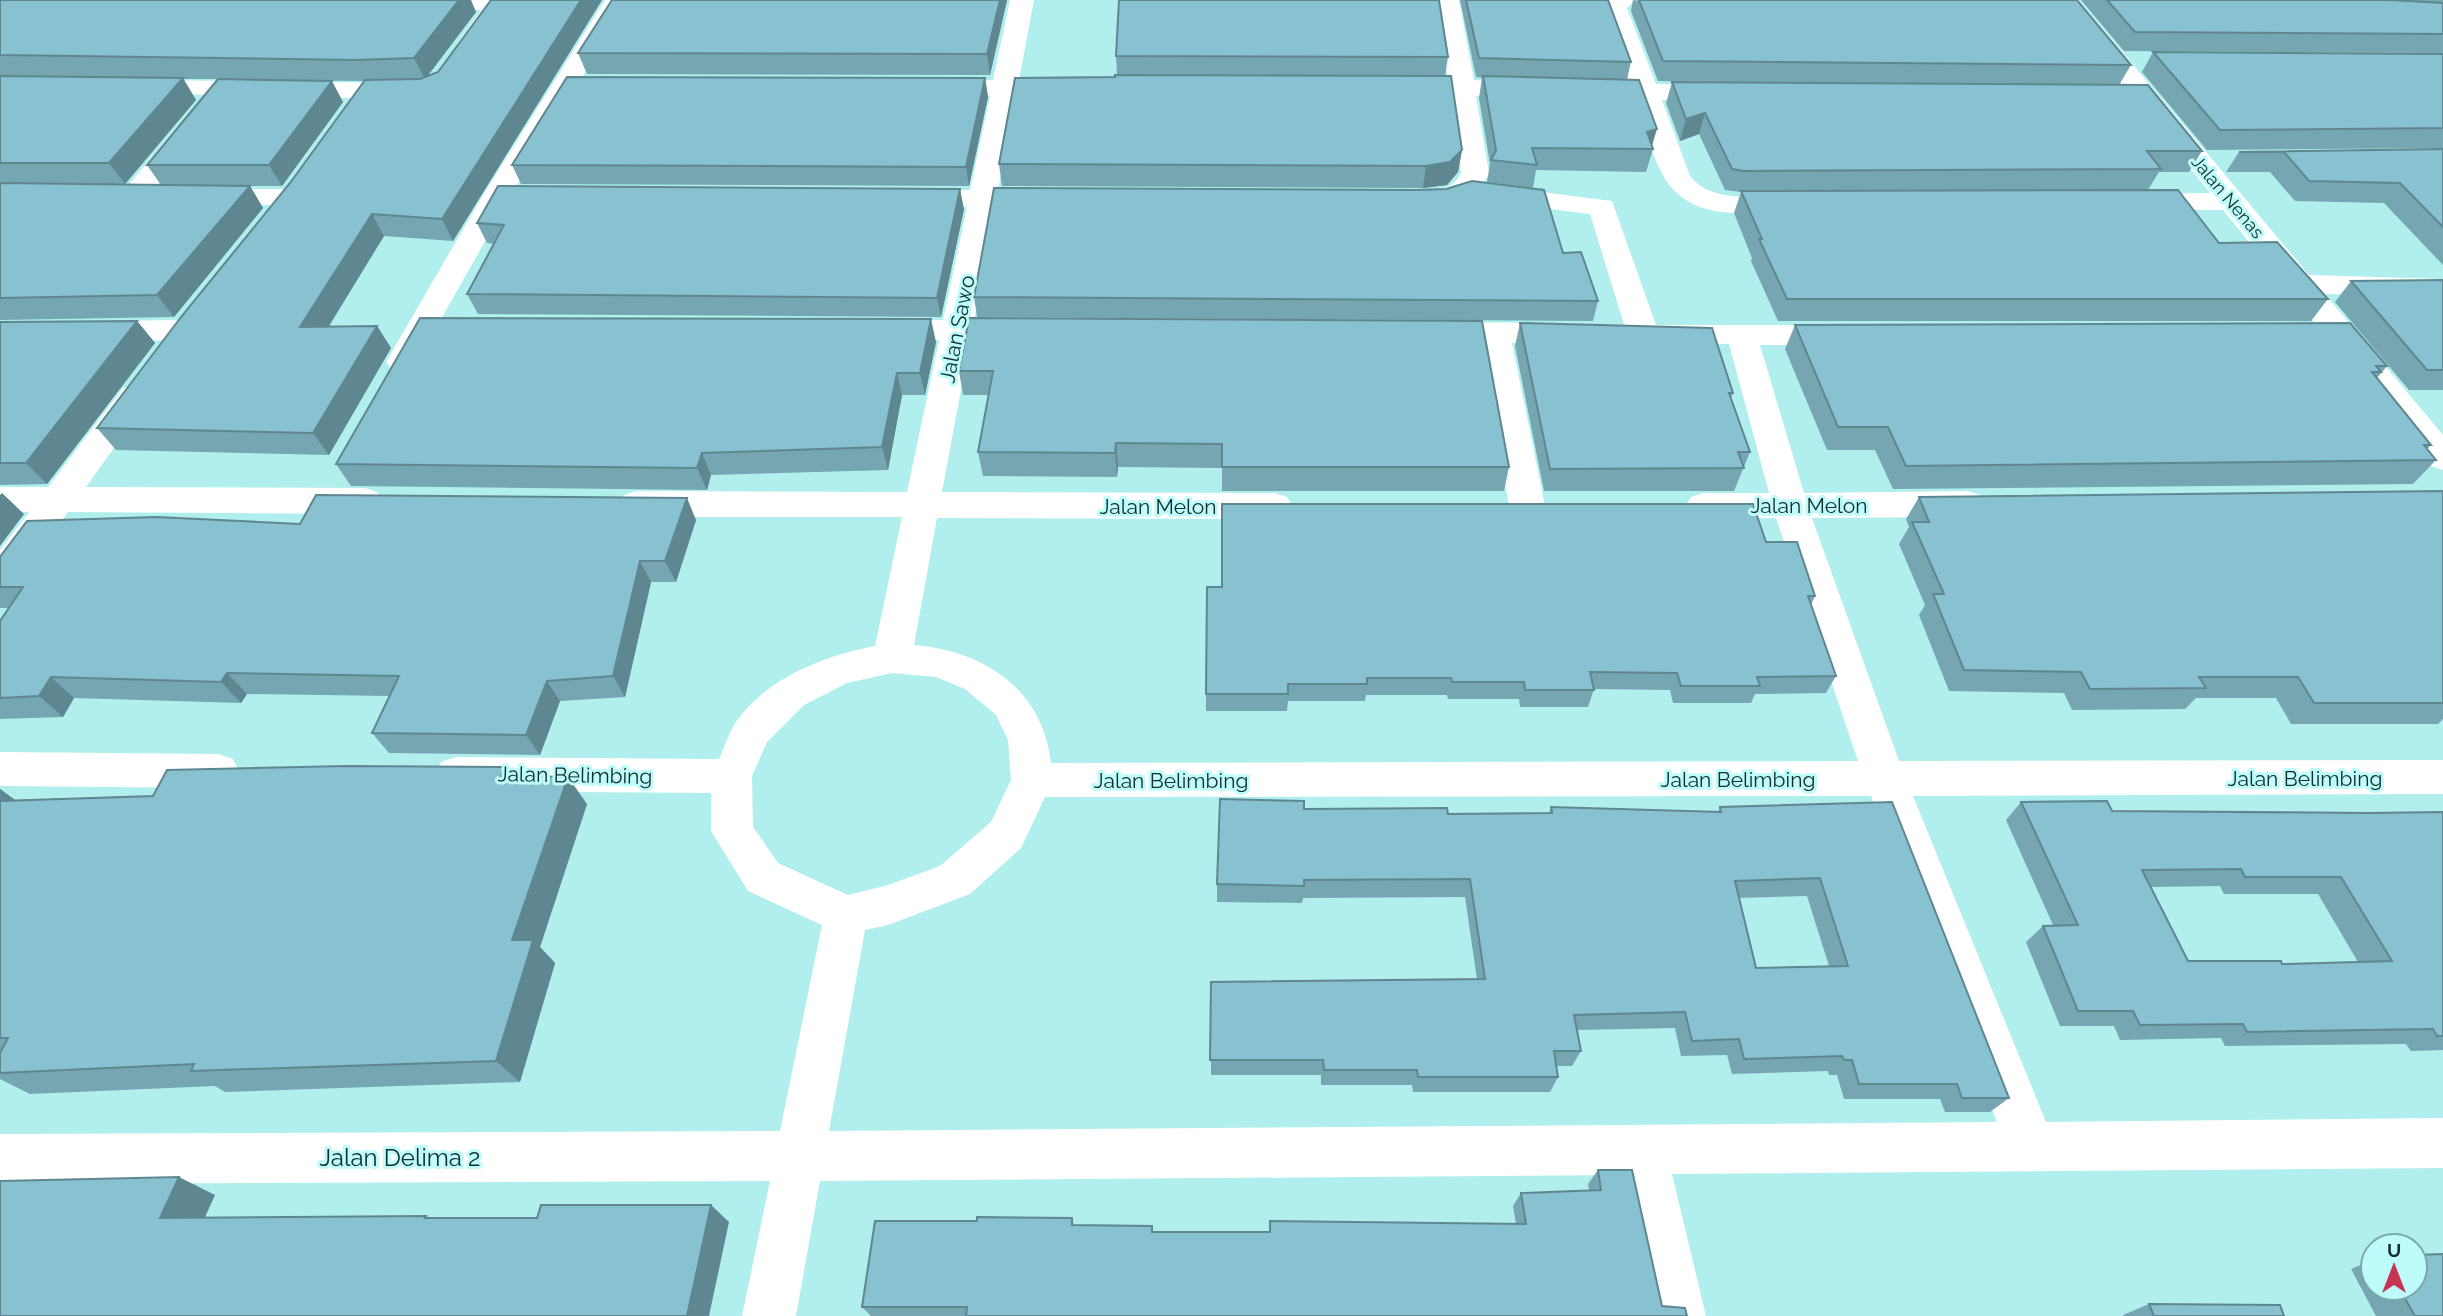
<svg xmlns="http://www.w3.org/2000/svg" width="2443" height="1316" viewBox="0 0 2443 1316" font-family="Raleway,sans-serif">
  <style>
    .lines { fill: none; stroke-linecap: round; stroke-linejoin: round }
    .minor { fill: #fff; fill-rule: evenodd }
    .wall { fill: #75a6b2; fill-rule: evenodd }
    .shaded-wall { fill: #5f8791 }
    .building { fill: #88c1cf; stroke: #5f8791; stroke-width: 2; fill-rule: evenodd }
    .labels { text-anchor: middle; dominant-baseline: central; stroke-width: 6; stroke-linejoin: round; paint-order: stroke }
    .far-street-label { font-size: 18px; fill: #142e2d; stroke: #bdfcfa }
    .street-label { font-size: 21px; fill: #142e2d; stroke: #bdfcfa }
    .near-street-label { font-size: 24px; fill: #142e2d; stroke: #bdfcfa }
  </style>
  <rect width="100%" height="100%" fill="#b0efed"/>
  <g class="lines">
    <g class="minor">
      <path d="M410,0H503L506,8L478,49L469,51L460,49L457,44L481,10L420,9L412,7Z"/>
      <path d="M605,0H629L511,195L413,369L402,372L391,369L386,362L483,195Z"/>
      <path d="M1010,0H1034L1019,80L1073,83L1077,88L1073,93L1016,96L998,190L1055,193L1059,199L1055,205L1045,207H995L974,321L1019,322L1030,325L1035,332L1030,339L1019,342L970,341L942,492L1275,493L1287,497L1293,506L1287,515L1275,519L937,518L914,645C984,651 1042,688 1051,763L1858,761L1776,518L1703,519L1691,515L1685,506L1691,497L1703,493H1769L1729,344L1652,342L1643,344L1632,341L1627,334L1590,214L1494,202L1484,200L1480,194L1484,188L1494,186L1612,201L1656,325H1845L1856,328L1861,335L1856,342L1845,345H1760L1804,493L1968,491L1980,495L1986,504L1980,513L1968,517L1812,518L1899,761L2443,760V794L1913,796L2046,1122L2443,1118V1168L1672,1174L1706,1316H1652L1622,1175L820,1181L796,1316H742L770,1181L0,1184V1134L780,1131L822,925L748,891L711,831V793L456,791L441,786L435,774L441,762L456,757L719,759C725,746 730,730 738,719C771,676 824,656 875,646L902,517H636L624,513L618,504L624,495L636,491L907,492L939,340L880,339L869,336L864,329L869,322L880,319L943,320L967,207L899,204L895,198L899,192L909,190H970L990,96L926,93L922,88L926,83L935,80H993ZM892,673L936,677L965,689L996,715L1008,740L1011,780L991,822L940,866L888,885L848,895L778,863L753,827L752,776L767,742L804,705L847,683ZM1871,796L1997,1122L829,1131L865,930L888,925L970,894L1021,848L1045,797Z"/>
      <path d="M1334,0H1459L1474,80L1542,84L1546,89L1542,94L1533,97L1476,96L1489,173C1476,201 1447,212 1417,205L1413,199L1417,193C1435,189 1452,192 1461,173L1450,95L1392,92L1388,87L1392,82L1448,80L1438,9L1346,7L1338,5Z"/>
      <path d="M1607,0H1635L1627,8L1656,84L1722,85L1731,88L1735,93L1731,98L1722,101L1662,100L1690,176C1714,205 1756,195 1789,195L1799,197L1803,203L1799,209C1779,214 1756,213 1735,213C1658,210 1657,159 1635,99L1581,96L1577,91L1581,86L1630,84L1602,6Z"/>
      <path d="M2054,0H2079L2309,275L2443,279V297L2325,294L2443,435V470L2431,466L2223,210H2136L2126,208L2122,202L2126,196L2136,194L2210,193Z"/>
      <path d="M138,80L407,83L416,86L420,91L416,96L407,99L129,93L125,88L129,83Z"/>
      <path d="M185,126L194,128L198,134L194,140L144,202L134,204L124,202L120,196L124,190L176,128Z"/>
      <path d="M205,189H291L301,191L305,197L301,203L291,205H205L195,203L191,197L195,191Z"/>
      <path d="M184,320L195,323L200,330L195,337L184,340L0,342V322Z"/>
      <path d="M1433,322L1572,323L1583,326L1588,333L1583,340L1572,343H1512L1545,506L1539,515L1527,519L1515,515L1509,506L1480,342H1433L1422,339L1417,332L1422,325Z"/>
      <path d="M135,385L147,388L151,396L86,487L365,488L377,492L382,501L377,510L365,514L68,512L13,587L0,591V550L29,512L0,511V487H48L123,388Z"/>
      <path d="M0,752L218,754L233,759L239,771L233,783L218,788L0,786Z"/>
    </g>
  </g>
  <g class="wall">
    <path d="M0,0L476,12L427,77L438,72L491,0H602L453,241L384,236L328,326H377L391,348L329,455L116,450L97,428L290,183L364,81L267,80L343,102L282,186H250L263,208L174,317L0,320ZM183,79H217L147,165L161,185L125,184L196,100Z"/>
    <path d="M1007,0L990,75L587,74L578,53Z"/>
    <path d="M1460,0H1608L1631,62L1627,79L1653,149L1646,172L1536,170L1533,188L1487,182L1490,164L1479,98L1482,78L1476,77Z"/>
    <path d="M1633,0L2131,65L2119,85L2202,151L2189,172H2159L2148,190L2219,243L2328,299L2311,321H1778L1751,261L1752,258L1734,213L1741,192L1725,190L1699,134L1680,141L1666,103L1672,82L1804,83L1658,81L1631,11Z"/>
    <path d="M2081,0H2443V53L2124,51Z"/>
    <path d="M2153,52L2443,54V148L2207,150L2142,72Z"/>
    <path d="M1116,56L1448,57L1445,76L1462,150L1458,172L1447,185L1423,188L1002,186L999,164L1117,75Z"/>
    <path d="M985,78L988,97L969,186L521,184L512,165Z"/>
    <path d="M2443,149V265L2384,203L2295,201L2270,172H2226L2239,152Z"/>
    <path d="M964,209L941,317L478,314L467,294L494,244L487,243L477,223Z"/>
    <path d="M1563,253L1598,301L1593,321L977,317L974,297Z"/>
    <path d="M2443,280V390H2409L2335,302L2351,281Z"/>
    <path d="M969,318L1509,467L1504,491H1222V468L1118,467L1117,477L983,476L978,452L989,395H963L959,371Z"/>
    <path d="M137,321L155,343L47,484L0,485V322Z"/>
    <path d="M1520,323L1733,393L1731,398L1750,452L1734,491H1544L1515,346Z"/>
    <path d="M1795,325L2387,366L2377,378L2431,445L2427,449L2436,460L2413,484L1893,489L1875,450H1827L1785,349Z"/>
    <path d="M936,342L925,395H902L888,470L711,475L707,490L351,486L336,464Z"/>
    <path d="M2443,491V719L2438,724H2291L2276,698H2196L2185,709L2072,710L2064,693L1949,691L1919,615L1925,605L1899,544L1909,527L1906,519L1919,497Z"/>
    <path d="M696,520L676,582H651L625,697L560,701L540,755L389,753L372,733L390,696L247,694L241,703L74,698L63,717L0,719V621L9,608H0V557L300,524Z"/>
    <path d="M1766,542L1815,596L1811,605L1836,676L1826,693L1755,694L1751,703H1673L1670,690L1594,689L1588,707H1520L1519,699H1448L1447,695H1366L1365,701H1288L1287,711H1206V694L1222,587Z"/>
    <path d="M505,767L512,777L587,804L540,947L555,963L520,1082L225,1092L215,1086L30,1094L0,1079V789L15,800L153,796Z"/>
    <path d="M1892,802L2009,1098L1990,1112H1945L1940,1099H1844L1837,1075H1829L1828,1071L1732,1074L1727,1055L1681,1056L1675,1028L1577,1030L1581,1051L1572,1066H1556L1558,1077L1550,1092H1413L1412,1085H1321V1075H1211V982L1477,979L1465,897L1303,898L1302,903L1217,902V884L1304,809L1448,814L1549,813L1551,807L1718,812L1720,807ZM1807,896L1829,966L1756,968L1739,898Z"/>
    <path d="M2021,802L2112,811L2368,813L2443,812V1050L2411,1051L2406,1044L2225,1046L2221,1038L2120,1040L2114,1026H2060L2026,942L2043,926L2053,925L2006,820ZM2220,886L2224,894H2318L2358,962L2282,964L2188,961L2151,887Z"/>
    <path d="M1598,1170L1662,1306L1687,1316H871L862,1307L977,1221L1072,1218L1074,1225L1153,1232H1269L1270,1221L1516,1224L1513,1206L1521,1193L1589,1190L1588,1184Z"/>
    <path d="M2373,1260V1288H2415L2443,1316H2376L2351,1269Z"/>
    <path d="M2149,1304L2284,1316H2124L2123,1315Z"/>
  </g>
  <g class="shaded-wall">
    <path d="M459,0H471L476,12L425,79L414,58Z"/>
    <path d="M581,0H602L453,241L442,219Z"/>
    <path d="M1000,0H1007L990,75L987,54Z"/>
    <path d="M183,78L196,100L125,184L109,163Z"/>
    <path d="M985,78L988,97L969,186L966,167Z"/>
    <path d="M332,81L343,102L282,186L269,165Z"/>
    <path d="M1705,113L1699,134L1680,141L1686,119Z"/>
    <path d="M1657,129L1651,149L1647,132Z"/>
    <path d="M1462,150L1458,172L1447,185L1423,188L1426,166Z"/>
    <path d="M250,186L263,208L174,317L157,295Z"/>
    <path d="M960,189L964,209L941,317L937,298Z"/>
    <path d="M372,214L384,236L315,349L300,327Z"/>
    <path d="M931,319L936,342L925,395L920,373Z"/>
    <path d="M137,321L155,343L47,484L26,463Z"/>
    <path d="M377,326L391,348L329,455L313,433Z"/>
    <path d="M897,373L902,395L888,470L882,447Z"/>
    <path d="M1116,443L1118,467L1117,477L1115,453Z"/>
    <path d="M702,453L711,475L707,490L697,468Z"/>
    <path d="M2,493L24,514L0,546V495Z"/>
    <path d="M687,498L696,520L676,582L665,561Z"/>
    <path d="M640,561L651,582L625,697L613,676Z"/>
    <path d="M227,673L247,694L241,703L221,682Z"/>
    <path d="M51,677L74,698L63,717L39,696Z"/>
    <path d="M547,681L560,701L540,755L526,735Z"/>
    <path d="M505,767L525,794L501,776Z"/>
    <path d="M568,777L587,804L540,947L555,963L520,1082L496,1061L512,940Z"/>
    <path d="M0,789L15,800L0,823Z"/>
    <path d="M179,1177L215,1195L197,1235L160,1218Z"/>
    <path d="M711,1205L729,1222L709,1316H687Z"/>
  </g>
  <g class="building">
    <path d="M0,0H459L414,58L356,60L0,55Z"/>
    <path d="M491,0H581L442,219L372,214L300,327L377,326L313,433L97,428L181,317L290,183L365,80L420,79L438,72Z"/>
    <path d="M612,0H1000L987,54L578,53Z"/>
    <path d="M1119,0H1439L1448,57L1116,56Z"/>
    <path d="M1466,0H1608L1631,62L1479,58Z"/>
    <path d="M1639,0H2077L2131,65L1663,61Z"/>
    <path d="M2107,0H2391L2443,3V34L2135,32Z"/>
    <path d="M2153,52L2443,54V128L2220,130Z"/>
    <path d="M1115,75L1451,76L1462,150L1450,162L1426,166L999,164L1015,78L1115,77Z"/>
    <path d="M0,76L183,78L109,163H0Z"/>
    <path d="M1483,76L1639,80L1657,129L1647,132L1653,149L1532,148L1537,165L1491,160L1496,150Z"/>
    <path d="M567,77L985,78L966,167L512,165Z"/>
    <path d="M218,79L332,81L269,165H147Z"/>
    <path d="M1672,82L2148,85L2202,151H2147L2161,169L1744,171L1732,169L1705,113L1686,119Z"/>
    <path d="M2443,149V227L2400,183L2309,181L2284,152H2239Z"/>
    <path d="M1472,181L1544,190L1563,253L1581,252L1598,301L974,297L994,188L1416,190L1446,189Z"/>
    <path d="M0,183L250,186L157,295L0,298Z"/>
    <path d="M498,186L960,189L937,298L467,294L504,225L477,223Z"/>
    <path d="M2178,190L2219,243L2277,242L2328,299H1787L1759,239H1762L1741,191Z"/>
    <path d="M2443,280V370H2427L2351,281Z"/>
    <path d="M420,318L931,319L920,373H897L882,447L702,453L697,468L336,464Z"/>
    <path d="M969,318L1482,321L1509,467H1222V444L1116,443L1115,453L978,452L993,371H959Z"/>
    <path d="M137,321L26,463H0V322Z"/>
    <path d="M1520,323L1712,328L1733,393H1729L1750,452H1738L1744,468L1550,469Z"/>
    <path d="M2350,323L2387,366H2376L2381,372H2372L2431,445H2424L2436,460L1906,466L1888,427H1838L1795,325Z"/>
    <path d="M2443,491V703H2314L2298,677H2199L2206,688L2090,689L2081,672L1964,670L1933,594H1944L1912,522H1929L1919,497Z"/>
    <path d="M316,495L687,498L665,561H640L613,676L547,681L526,735L372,733L399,676L227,673L221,682L51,677L39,696L0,698V621L23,587H0V557L27,521L156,517L300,524Z"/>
    <path d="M1222,504H1753L1766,542H1797L1815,596H1808L1836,676L1757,677L1760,686H1681L1677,673L1590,672L1594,690H1525L1524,682H1452L1451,678H1367V684H1288V694H1206L1207,587H1222Z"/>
    <path d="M346,766L505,767L501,776L568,777L512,940H533L496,1061L191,1071L194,1064L0,1073V1053L8,1038H0V801L153,796L167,770Z"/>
    <path d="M1220,799L1304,801V809L1447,808L1448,814L1552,813L1551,807L1721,812L1720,807L1892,802L2009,1098H1962L1957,1084H1859L1852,1060H1844L1842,1056L1744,1059L1739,1039L1692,1041L1685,1012L1574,1015L1581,1051H1554L1558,1077H1418L1417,1070H1324L1323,1060H1210L1211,982L1485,979L1470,879L1304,880V886L1217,884ZM1820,878L1848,966L1756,968L1735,881Z"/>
    <path d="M2107,801L2112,811L2368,813L2443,812V1036H2437L2433,1029L2247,1032L2243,1024L2140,1025L2133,1011H2078L2043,926L2078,925L2021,802ZM2241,869L2245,877H2341L2392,961L2282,964L2281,961H2188L2142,870Z"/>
    <path d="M1598,1170H1632L1662,1306L1685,1308L1687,1316H966L967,1307H862L875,1221H977V1217L1072,1218V1225L1152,1226V1232H1270V1221L1526,1224L1521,1193L1601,1190Z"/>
    <path d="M179,1177L160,1218L426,1216L425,1218H537L541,1205H711L687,1316H0V1181Z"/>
    <path d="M2443,1254V1316H2415L2399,1288H2415V1255Z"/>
    <path d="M2149,1304L2280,1305L2284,1316H2154Z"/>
  </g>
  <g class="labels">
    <g class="far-street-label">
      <text transform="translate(2228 197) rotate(50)">Jalan Nenas</text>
    </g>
    <g class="street-label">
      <text transform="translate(957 329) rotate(-79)">Jalan Sawo</text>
      <text x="1809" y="505">Jalan Melon</text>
      <text x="1158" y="506">Jalan Melon</text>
      <text transform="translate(575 775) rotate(1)">Jalan Belimbing</text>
      <text x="2305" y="778">Jalan Belimbing</text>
      <text x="1738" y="779">Jalan Belimbing</text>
      <text x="1171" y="780">Jalan Belimbing</text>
    </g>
    <g class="near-street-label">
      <text x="400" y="1157">Jalan Delima 2</text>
    </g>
  </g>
  <g transform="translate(2394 1267)"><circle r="33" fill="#bdfcfa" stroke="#79aaa8" stroke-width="2"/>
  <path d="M0-5L12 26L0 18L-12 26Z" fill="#c63552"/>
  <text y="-10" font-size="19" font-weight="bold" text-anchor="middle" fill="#142e2d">U</text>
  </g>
</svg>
